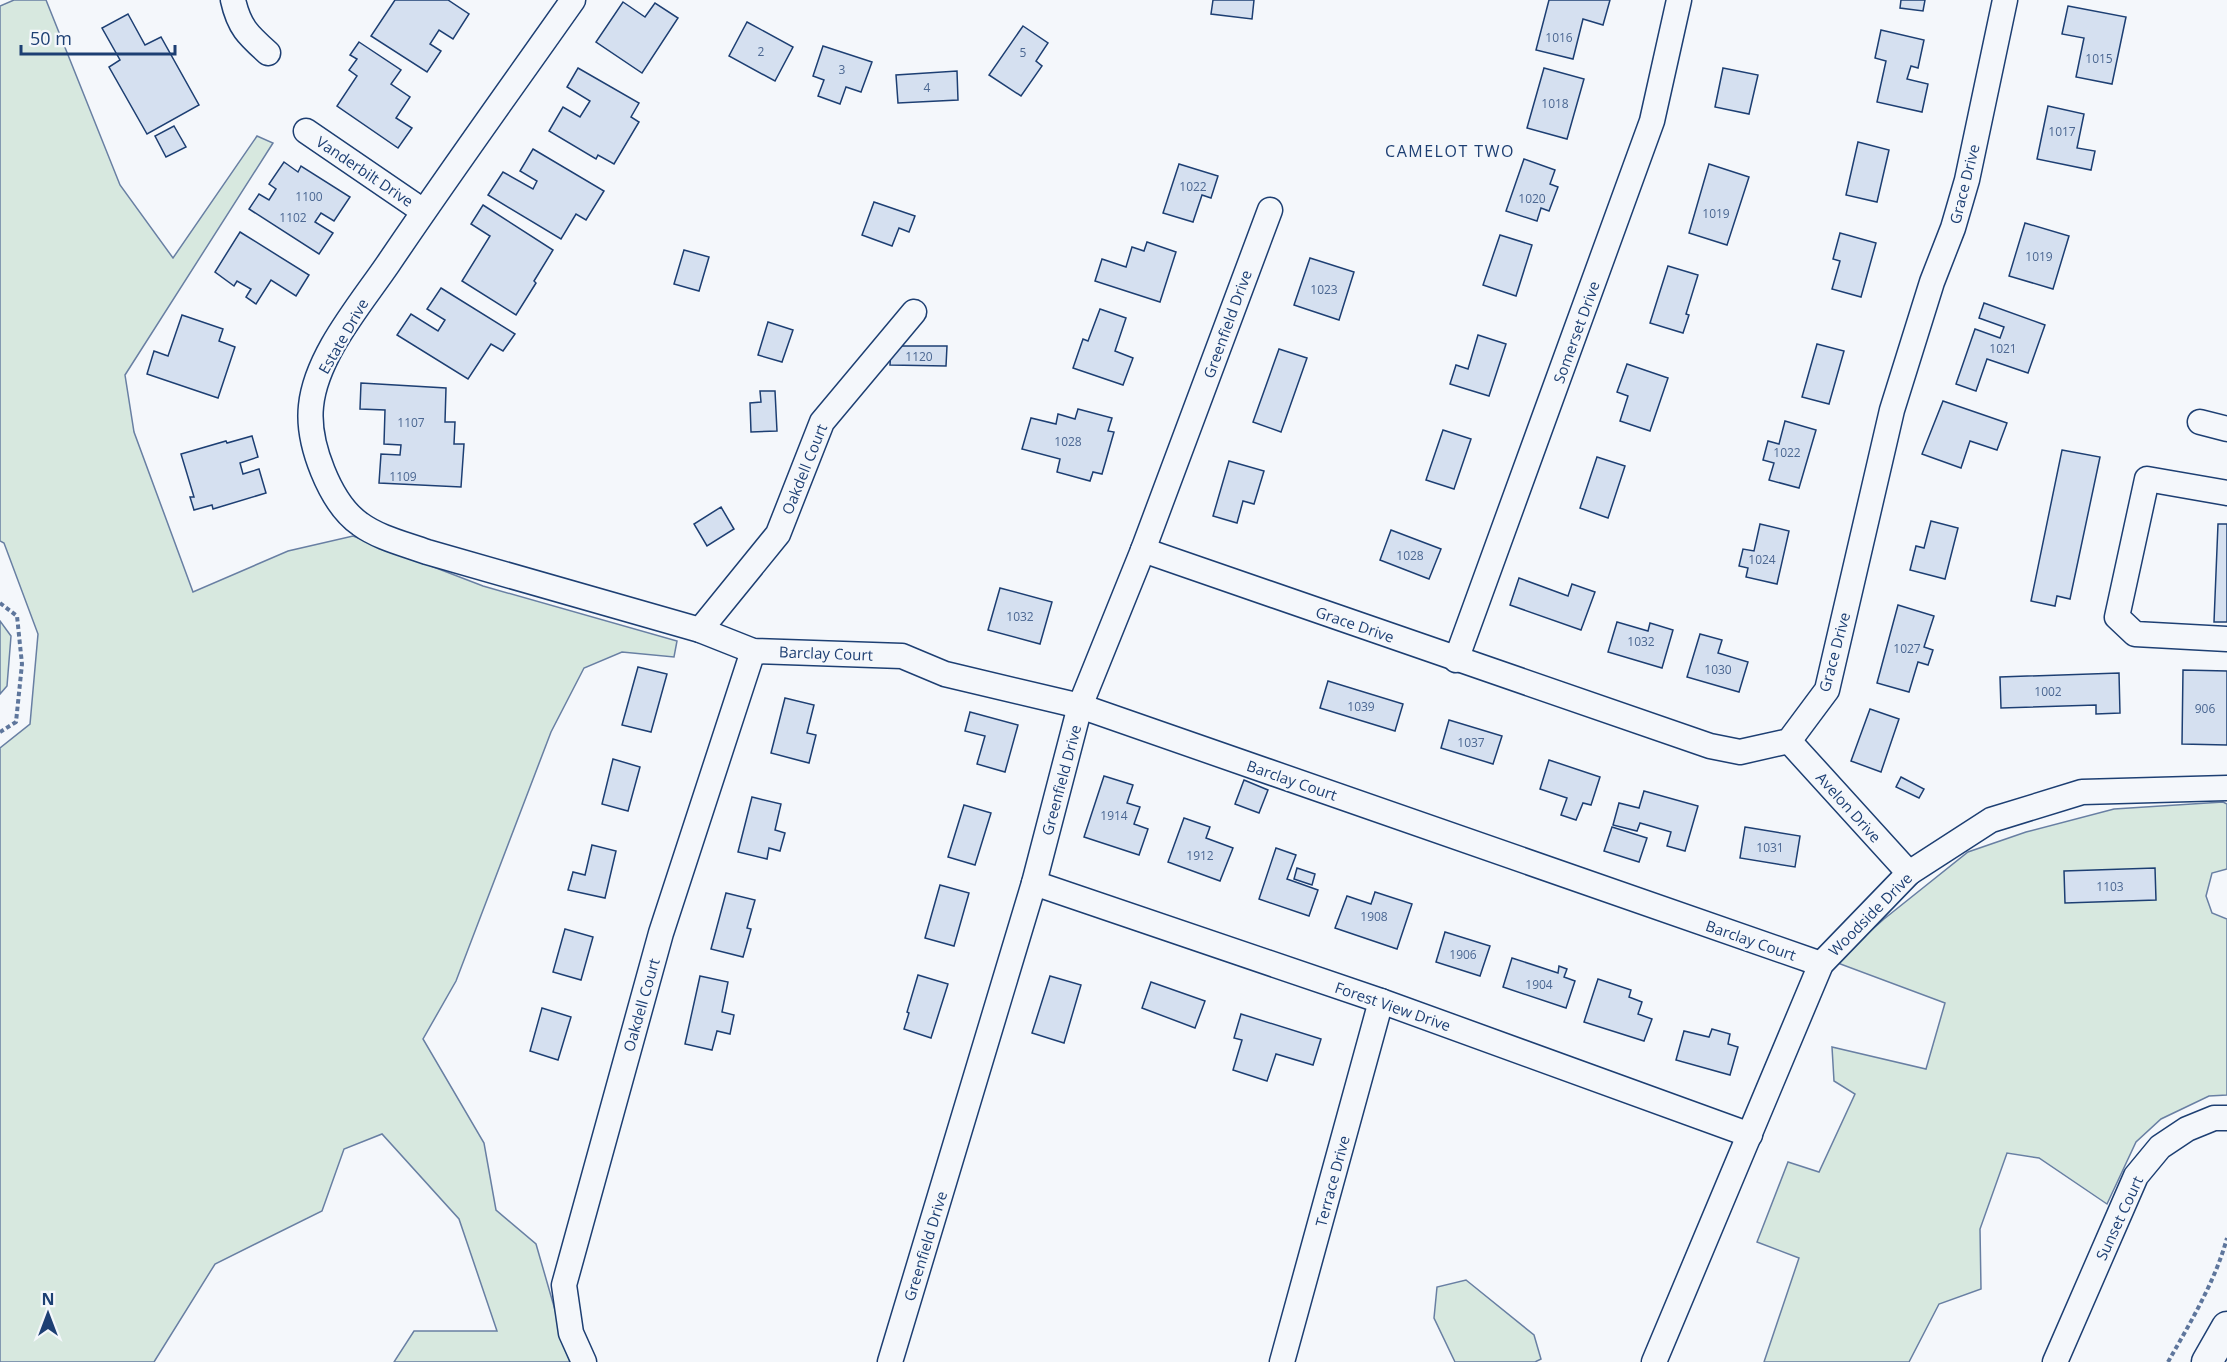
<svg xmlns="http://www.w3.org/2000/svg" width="2227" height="1362" viewBox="0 0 2227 1362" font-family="'Open Sans',sans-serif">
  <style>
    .green { fill: #d7e8df; stroke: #687fa3; stroke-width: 1.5 }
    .building { fill: #d5e0f0; stroke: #1d3f73; stroke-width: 1.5 }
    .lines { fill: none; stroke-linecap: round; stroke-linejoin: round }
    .minor-casing { stroke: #1d3f73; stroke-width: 27 }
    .major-casing { stroke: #1d3f73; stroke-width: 33 }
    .path { stroke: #5e769c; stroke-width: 4; stroke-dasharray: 4.5 3; stroke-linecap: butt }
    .minor { stroke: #f4f7fb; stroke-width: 24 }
    .major { stroke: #f4f7fb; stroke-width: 30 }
    .labels { text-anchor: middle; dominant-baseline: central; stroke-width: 4.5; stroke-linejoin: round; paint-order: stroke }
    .number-label { font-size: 12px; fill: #4b6792 }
    .street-label { font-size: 15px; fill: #1d3f73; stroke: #f4f7fb }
    .neighbourhood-label { font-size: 16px; letter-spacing: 1.5px; fill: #1d3f73; stroke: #f4f7fb }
  </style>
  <rect width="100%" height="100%" fill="#f4f7fb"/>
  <g class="green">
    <path d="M14,0H46L120,185L173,258L257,136L273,143L125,375L134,432L193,592L288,551L353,536L483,586L677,641L674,657L622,652L584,668L551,732L456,981L423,1039L484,1143L496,1210L536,1244L570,1362H394L414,1331H497L459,1219L382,1134L344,1149L322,1211L215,1264L154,1362H0V748L30,724L38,634L4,543L0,541V6Z"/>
    <path d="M0,621L11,636L7,686L0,694Z"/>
    <path d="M2223,802L2227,804V869L2212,873L2206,896L2212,913L2227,919V1095L2209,1096L2161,1119L2136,1142L2107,1204L2039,1158L2007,1153L1980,1229L1981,1289L1939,1304L1909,1362H1764L1799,1258L1757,1242L1788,1162L1819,1172L1855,1094L1834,1081L1832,1047L1926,1069L1945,1003L1835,962L1884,919L1968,852L2026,832L2114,809Z"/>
    <path d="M1466,1280L1534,1335L1541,1359L1535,1362H1455L1434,1318L1437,1287Z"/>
  </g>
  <g class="building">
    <path d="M395,0H448L469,14L453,39L439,30L430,44L441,51L427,72L371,36Z"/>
    <path d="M1213,0H1254L1252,19L1211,14Z"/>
    <path d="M1549,0H1610L1603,25L1583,19L1573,59L1536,50Z"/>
    <path d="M1901,0H1925L1923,11L1900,8Z"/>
    <path d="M623,2L645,17L655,3L678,18L642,73L596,42Z"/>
    <path d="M2068,6L2126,17L2112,84L2076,77L2084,38L2062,34Z"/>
    <path d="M128,14L145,45L161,37L199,105L147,134L109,67L120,60L102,28Z"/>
    <path d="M747,22L793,47L775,81L729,56Z"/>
    <path d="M1023,26L1048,43L1036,61L1042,66L1021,96L989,75Z"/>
    <path d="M1881,30L1924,40L1918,68L1911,66L1907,79L1928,84L1922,112L1877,102L1886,61L1875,58Z"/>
    <path d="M359,42L401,70L391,84L410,97L396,118L412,128L398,148L337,106L357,76L349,70L357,59L350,55Z"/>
    <path d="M823,46L872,62L861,92L846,87L840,104L818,96L824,80L813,76Z"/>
    <path d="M578,68L639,103L631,117L639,122L614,164L598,155L596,159L549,131L563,107L580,117L590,101L567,87Z"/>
    <path d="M1544,68L1584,79L1567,139L1527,128Z"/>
    <path d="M1723,68L1758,75L1749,114L1715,107Z"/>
    <path d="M957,71L958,100L898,103L896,75Z"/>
    <path d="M2048,106L2084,114L2077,148L2095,151L2091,170L2037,159Z"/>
    <path d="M174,126L186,147L166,157L155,136Z"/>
    <path d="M1858,142L1889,150L1877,202L1846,195Z"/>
    <path d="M533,149L604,191L586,220L576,214L561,239L488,195L503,172L533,189L537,181L520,171Z"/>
    <path d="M1524,159L1555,170L1550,184L1558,187L1549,211L1541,208L1537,221L1506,211Z"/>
    <path d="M284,162L298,172L301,166L350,197L334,221L321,213L315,222L333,233L319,254L249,209L259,194L269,200L276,189L269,184Z"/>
    <path d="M1179,164L1218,176L1211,198L1202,195L1193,222L1163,213Z"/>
    <path d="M1709,164L1749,177L1727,245L1689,233Z"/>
    <path d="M874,202L915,216L909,232L899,228L892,246L862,235Z"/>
    <path d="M483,205L553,250L534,281L536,283L516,315L462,281L490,236L471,224Z"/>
    <path d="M2025,223L2069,236L2053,289L2009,276Z"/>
    <path d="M240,232L309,275L296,296L271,280L256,304L246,297L251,289L237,281L234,286L215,272Z"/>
    <path d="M1840,233L1876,243L1861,297L1832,289L1840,261L1833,259Z"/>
    <path d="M1500,235L1532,245L1516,296L1483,285Z"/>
    <path d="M1147,242L1176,252L1160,302L1095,281L1102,259L1126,267L1132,247L1144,251Z"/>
    <path d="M684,250L709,257L699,291L674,284Z"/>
    <path d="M1310,258L1354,272L1339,320L1294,305Z"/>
    <path d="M1668,266L1698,275L1686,314L1689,315L1683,333L1650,323Z"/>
    <path d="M441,288L515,334L503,351L491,344L468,379L397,335L411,314L438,331L445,320L427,309Z"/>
    <path d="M1984,303L2045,325L2028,373L1987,359L1976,391L1956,384L1975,329L2000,338L2004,327L1979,318Z"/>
    <path d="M1100,309L1126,318L1115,351L1133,358L1123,385L1073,368L1083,339L1088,341Z"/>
    <path d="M182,315L223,329L219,341L235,347L218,398L147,374L154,351L168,356Z"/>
    <path d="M768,322L793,330L782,362L758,355Z"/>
    <path d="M1478,335L1506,344L1489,396L1450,384L1456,365L1468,369Z"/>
    <path d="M1817,344L1844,351L1829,404L1802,397Z"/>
    <path d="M891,346H947L946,366L890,365Z"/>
    <path d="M1279,349L1307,358L1281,432L1253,422Z"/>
    <path d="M1627,364L1668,378L1650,431L1620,421L1628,396L1617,392Z"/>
    <path d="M361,383L446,388L445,422H455L454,444H464L461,487L379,483L381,454L400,455L401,445L384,444L385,410L360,409Z"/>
    <path d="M760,391H775L777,431L751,432L750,403L761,402Z"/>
    <path d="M1943,401L2007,423L1997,450L1970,441L1961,468L1922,454Z"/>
    <path d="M1078,409L1112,418L1108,431L1114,432L1102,474L1093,472L1090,481L1057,472L1060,459L1022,449L1031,418L1056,424L1058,414L1075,419Z"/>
    <path d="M1785,421L1816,430L1799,488L1769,480L1774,463L1763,460L1768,441L1779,444Z"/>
    <path d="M1443,430L1471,439L1454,489L1426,480Z"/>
    <path d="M252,436L258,457L240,463L243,474L259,469L266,493L213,509L212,505L194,510L190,497H194L181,454L226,441L227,443Z"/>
    <path d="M2062,450L2100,457L2070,599L2057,596L2055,606L2031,601Z"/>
    <path d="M1597,457L1625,466L1608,518L1580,508Z"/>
    <path d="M1229,461L1264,471L1254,504L1243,501L1237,523L1213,516Z"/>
    <path d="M721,507L734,529L707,546L694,524Z"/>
    <path d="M1931,521L1958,528L1945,579L1910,570L1916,546L1924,548Z"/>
    <path d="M1760,524L1789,531L1777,584L1746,577L1748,568L1739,566L1743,549L1754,551Z"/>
    <path d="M2218,524H2227V622H2214Z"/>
    <path d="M1391,530L1441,549L1429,579L1380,560Z"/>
    <path d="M1519,578L1568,596L1572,584L1595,592L1581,630L1510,605Z"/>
    <path d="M1000,588L1052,602L1040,644L988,630Z"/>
    <path d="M1898,605L1934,616L1924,647L1933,650L1928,665L1918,662L1909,692L1877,683Z"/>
    <path d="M1617,622L1648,631L1650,623L1673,630L1662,668L1608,652Z"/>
    <path d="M1700,634L1722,640L1718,653L1748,662L1739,692L1687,677Z"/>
    <path d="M638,667L667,674L651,732L622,725Z"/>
    <path d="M2183,670L2227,671V745L2182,744Z"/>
    <path d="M2119,673L2120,713L2096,714V705L2001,708L2000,677Z"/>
    <path d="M1328,681L1403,704L1395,731L1320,708Z"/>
    <path d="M785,698L814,705L807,733L816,735L809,763L771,753Z"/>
    <path d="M1870,709L1899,719L1881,772L1851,761Z"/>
    <path d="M970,712L1018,725L1005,772L977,764L985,736L965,731Z"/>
    <path d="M1449,720L1502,736L1493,764L1441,748Z"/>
    <path d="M613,759L640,767L628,811L602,804Z"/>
    <path d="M1549,760L1600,777L1591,805L1583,803L1576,820L1561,815L1567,798L1540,789Z"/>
    <path d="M1104,776L1133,785L1127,803L1140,807L1134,824L1148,829L1139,855L1084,837Z"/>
    <path d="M1901,777L1924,789L1919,798L1896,787Z"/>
    <path d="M1244,780L1268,790L1259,813L1235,804Z"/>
    <path d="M1644,791L1698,806L1685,851L1667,846L1671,832L1640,823L1637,831L1613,825L1619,803L1639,808Z"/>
    <path d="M752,797L781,804L775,830L785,833L780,851L769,848L767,859L738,852Z"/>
    <path d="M964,805L991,813L975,865L948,857Z"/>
    <path d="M1184,818L1210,827L1206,838L1233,848L1220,881L1168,862Z"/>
    <path d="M1612,827L1647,838L1639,862L1604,851Z"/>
    <path d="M1745,827L1800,836L1795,867L1740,858Z"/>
    <path d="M592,845L616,851L605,898L568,890L573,872L585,875Z"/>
    <path d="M1276,848L1296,855L1287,879L1318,890L1309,916L1259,899Z"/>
    <path d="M1297,868L1315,874L1312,885L1294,879Z"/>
    <path d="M2155,868L2156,900L2065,903L2064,871Z"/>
    <path d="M940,885L969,893L954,946L925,938Z"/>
    <path d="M1375,892L1412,904L1397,949L1335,928L1347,896L1371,904Z"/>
    <path d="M726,893L755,900L747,928L751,929L743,957L711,949Z"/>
    <path d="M565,929L593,937L581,980L553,972Z"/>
    <path d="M1445,932L1490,946L1480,976L1436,962Z"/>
    <path d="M1512,958L1558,973L1559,966L1567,969L1564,977L1575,981L1566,1008L1503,987Z"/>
    <path d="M918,975L948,984L931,1038L904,1029L909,1013L907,1012Z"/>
    <path d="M700,976L728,982L722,1012L734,1015L730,1034L717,1031L712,1050L685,1044Z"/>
    <path d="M1050,976L1081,985L1064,1043L1032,1033Z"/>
    <path d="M1598,979L1631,990L1629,997L1642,1002L1638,1014L1652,1019L1644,1041L1584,1022Z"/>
    <path d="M1151,982L1205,1001L1195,1028L1142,1008Z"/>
    <path d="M542,1008L571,1017L558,1060L530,1051Z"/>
    <path d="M1241,1014L1321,1039L1313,1065L1276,1054L1267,1081L1233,1070L1242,1040L1234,1038Z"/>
    <path d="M1712,1029L1730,1034L1728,1044L1738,1047L1730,1075L1676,1060L1684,1031L1709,1037Z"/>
  </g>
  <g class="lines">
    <g class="minor-casing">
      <g id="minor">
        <path d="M233,0C239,27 248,35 268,53"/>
        <path d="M573,0C511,88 448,175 388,264C360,305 316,356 311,406C307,443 330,503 360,524C379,538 405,544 427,552L700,630L753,651L902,656L945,674L1080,706L1821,964"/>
        <path d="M306,131L423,211"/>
        <path d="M2200,422L2227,429"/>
        <path d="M2227,493L2147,479L2117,617L2135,634L2227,639"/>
        <path d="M1143,550L1710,746L1740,752L1789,741L1827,690L1892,410L1932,282L1953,228L1967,180L2005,0"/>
        <path d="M700,630L778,534L822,422L914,312"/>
        <path d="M1456,660L1652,121L1679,0"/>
        <path d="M1789,741L1909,873"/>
        <path d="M1034,883L1381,1001L1750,1135"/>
        <path d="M584,1362L571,1333L564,1285L661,933L753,651"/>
        <path d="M890,1362L1034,883L1080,706L1143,550L1270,210"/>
        <path d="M1282,1362L1381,1001"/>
        <path d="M1654,1362L1821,964L1909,873L1991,820L2082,792L2227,788"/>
        <path d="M2055,1362L2136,1176L2160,1147L2187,1129L2214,1118H2227"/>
      </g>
    </g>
    <g class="major-casing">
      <path id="major" d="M2207,1362L2227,1327"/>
    </g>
    <g class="path">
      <path d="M0,603L17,616L22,664L16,722L0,732"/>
      <path d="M2168,1362C2190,1323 2215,1282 2227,1238"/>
    </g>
    <use href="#minor" class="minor"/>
    <use href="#major" class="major"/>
  </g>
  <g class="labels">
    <g class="number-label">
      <text x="1559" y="37">1016</text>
      <text x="761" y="51">2</text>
      <text x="1023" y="52">5</text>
      <text x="2099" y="58">1015</text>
      <text x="842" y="69">3</text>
      <text x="927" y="87">4</text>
      <text x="1555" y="103">1018</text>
      <text x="2062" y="131">1017</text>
      <text x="1193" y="186">1022</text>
      <text x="309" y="196">1100</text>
      <text x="1532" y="198">1020</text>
      <text x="1716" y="213">1019</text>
      <text x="293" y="217">1102</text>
      <text x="2039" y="256">1019</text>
      <text x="1324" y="289">1023</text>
      <text x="2003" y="348">1021</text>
      <text x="919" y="356">1120</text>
      <text x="411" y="422">1107</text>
      <text x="1068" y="441">1028</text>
      <text x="1787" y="452">1022</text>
      <text x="403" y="476">1109</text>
      <text x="1410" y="555">1028</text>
      <text x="1762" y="559">1024</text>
      <text x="1020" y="616">1032</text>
      <text x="1641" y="641">1032</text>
      <text x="1907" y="648">1027</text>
      <text x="1718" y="669">1030</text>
      <text x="2048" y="691">1002</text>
      <text x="1361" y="706">1039</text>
      <text x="2205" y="708">906</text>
      <text x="1471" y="742">1037</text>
      <text x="1114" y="815">1914</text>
      <text x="1770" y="847">1031</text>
      <text x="1200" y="855">1912</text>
      <text x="2110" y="886">1103</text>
      <text x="1374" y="916">1908</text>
      <text x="1463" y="954">1906</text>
      <text x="1539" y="984">1904</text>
    </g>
    <g class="street-label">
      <text transform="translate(365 171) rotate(34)">Vanderbilt Drive</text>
      <text transform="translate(1964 184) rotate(-76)">Grace Drive</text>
      <text transform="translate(1227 324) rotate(-70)">Greenfield Drive</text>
      <text transform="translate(1576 332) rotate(-70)">Somerset Drive</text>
      <text transform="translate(343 336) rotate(-60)">Estate Drive</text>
      <text transform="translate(804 469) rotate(-68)">Oakdell Court</text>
      <text transform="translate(1355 624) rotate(19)">Grace Drive</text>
      <text transform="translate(1834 652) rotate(-75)">Grace Drive</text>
      <text transform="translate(826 653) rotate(2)">Barclay Court</text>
      <text transform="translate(1061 780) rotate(-75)">Greenfield Drive</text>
      <text transform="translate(1292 780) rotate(19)">Barclay Court</text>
      <text transform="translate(1849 807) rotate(48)">Avelon Drive</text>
      <text transform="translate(1870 914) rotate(-45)">Woodside Drive</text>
      <text transform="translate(1751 940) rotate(19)">Barclay Court</text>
      <text transform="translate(641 1005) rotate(-74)">Oakdell Court</text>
      <text transform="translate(1393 1006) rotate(19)">Forest View Drive</text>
      <text transform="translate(1332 1181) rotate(-75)">Terrace Drive</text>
      <text transform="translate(2119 1218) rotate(-65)">Sunset Court</text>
      <text transform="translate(925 1246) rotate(-73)">Greenfield Drive</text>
    </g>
    <g class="neighbourhood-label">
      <text x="1450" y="151">CAMELOT TWO</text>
    </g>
  </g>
  <g transform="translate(48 1314)" stroke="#f4f7fb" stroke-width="4.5" paint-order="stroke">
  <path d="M0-4.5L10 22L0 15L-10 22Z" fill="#1d3f73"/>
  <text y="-9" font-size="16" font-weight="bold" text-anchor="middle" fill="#1d3f73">N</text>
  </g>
  <path d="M21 45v9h154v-9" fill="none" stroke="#1d3f73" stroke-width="3"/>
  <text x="30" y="45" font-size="18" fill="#1d3f73" stroke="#f4f7fb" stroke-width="4.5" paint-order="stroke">50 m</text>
</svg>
